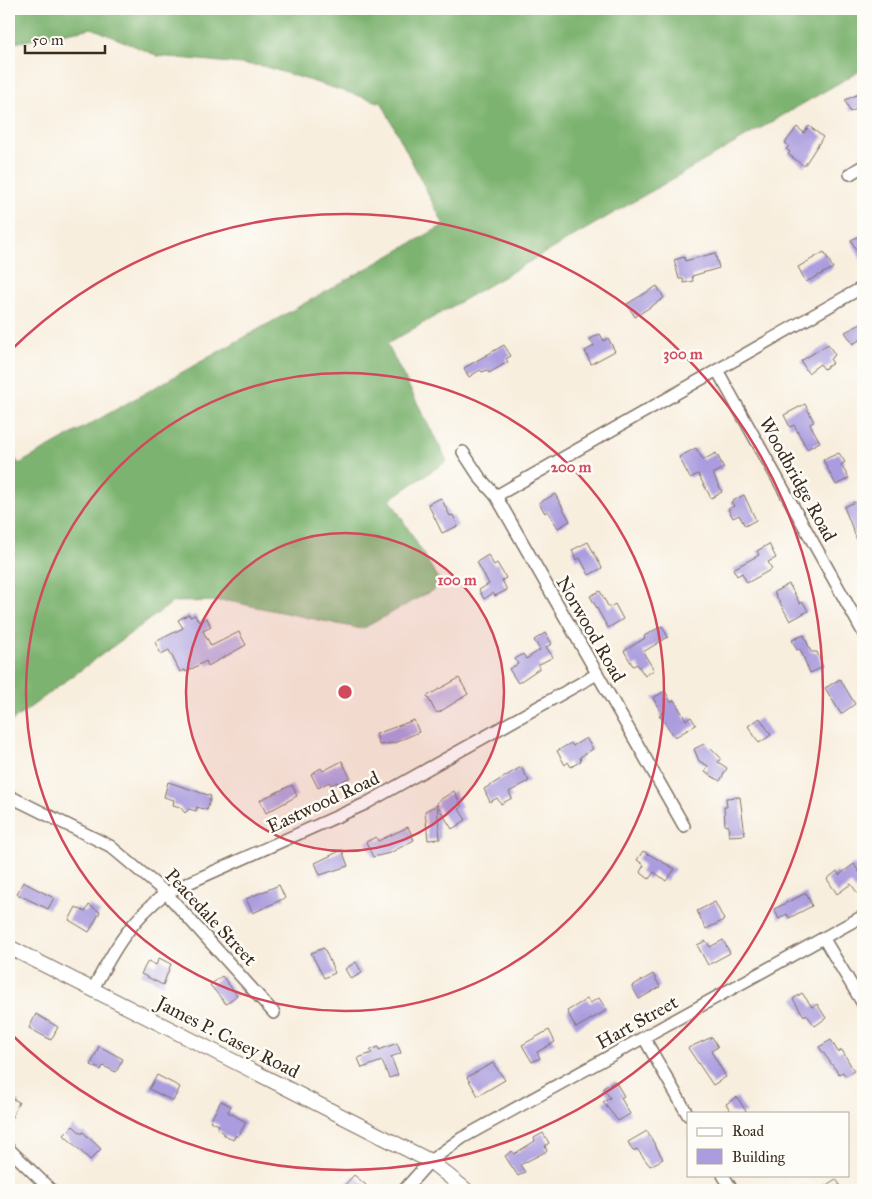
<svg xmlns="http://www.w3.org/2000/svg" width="872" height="1199" viewBox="0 0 872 1199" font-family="'IM FELL Great Primer',serif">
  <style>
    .forest { fill: #7db370; stroke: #5c6e47 }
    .building { fill: #aa9cde }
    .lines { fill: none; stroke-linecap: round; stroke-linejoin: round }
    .minor-casing { stroke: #7d6f61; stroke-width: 14 }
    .major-casing { stroke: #7d6f61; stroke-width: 16 }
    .minor { stroke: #fff; stroke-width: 11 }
    .major { stroke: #fff; stroke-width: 14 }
    .ring { fill: none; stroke: #d1495b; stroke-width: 2.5 }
    .labels { text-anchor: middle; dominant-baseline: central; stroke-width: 5; stroke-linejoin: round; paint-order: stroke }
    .street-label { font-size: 19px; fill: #3b2a1e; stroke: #fdfcf7 }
    .centre { fill: #d1495b; stroke: #fdfcf7; stroke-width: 2.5 }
    .ring-label { font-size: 15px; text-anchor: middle; font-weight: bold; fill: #d1495b; stroke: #fdfcf7; stroke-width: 5; stroke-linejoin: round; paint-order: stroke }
  </style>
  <rect width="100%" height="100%" fill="#fdfcf7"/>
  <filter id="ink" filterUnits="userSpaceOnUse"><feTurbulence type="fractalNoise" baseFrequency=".02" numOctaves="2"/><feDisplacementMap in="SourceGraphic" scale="10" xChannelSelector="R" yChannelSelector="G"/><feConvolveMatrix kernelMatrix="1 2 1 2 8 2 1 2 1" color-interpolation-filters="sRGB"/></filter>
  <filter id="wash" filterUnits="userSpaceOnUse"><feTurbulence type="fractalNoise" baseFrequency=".0096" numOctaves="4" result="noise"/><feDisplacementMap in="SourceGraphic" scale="20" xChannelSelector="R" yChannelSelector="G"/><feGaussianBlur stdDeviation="1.12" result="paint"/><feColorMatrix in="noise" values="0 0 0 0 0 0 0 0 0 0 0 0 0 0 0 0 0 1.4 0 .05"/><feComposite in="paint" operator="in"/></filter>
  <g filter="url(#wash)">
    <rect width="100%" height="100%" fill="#f8eede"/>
    <path class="forest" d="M9,9H863V69L387,344L447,461L390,499L442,585L362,629L228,601L173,602L9,723V449L19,464L444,225L382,103L263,66L158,56L92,28L9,44Z"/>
    <g id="blocks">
      <g class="building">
        <path d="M863,92V106L850,112L845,100Z"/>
        <path d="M809,126L823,137L804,166L788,154L790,152L786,149L789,146L785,143L797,127L804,133Z"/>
        <path d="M863,234V264L851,240Z"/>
        <path d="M824,252L833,268L806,282L798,267Z"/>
        <path d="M715,253L719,268L692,276L693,281L684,283L683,279H679L674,260L684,257L685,261Z"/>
        <path d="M657,286L664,298L635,317L627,304Z"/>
        <path d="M863,323V338L853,344L845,332Z"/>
        <path d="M600,334L604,341L608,338L615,351L591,364L585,351L594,346L590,339Z"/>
        <path d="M828,344L835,355L830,359L833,363L824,369L820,364L808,373L801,361Z"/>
        <path d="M504,345L511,356L506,359L508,362L489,373L487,370L482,372L480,370L469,377L464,368Z"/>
        <path d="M805,404L814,422L810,424L820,442L807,449L794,425L790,427L784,415Z"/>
        <path d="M696,448L703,460L716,453L724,468L713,474L722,492L711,498L698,474L690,478L679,457Z"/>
        <path d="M839,453L845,462L841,465L849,478L836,485L823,460Z"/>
        <path d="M555,494L570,521L558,528L548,511L545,513L539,503Z"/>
        <path d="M744,495L756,520L745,526L739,515L733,518L728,509L734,506L731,502Z"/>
        <path d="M441,498L450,516L453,515L458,526L442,533L428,504Z"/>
        <path d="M855,502L863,518V537L857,540L844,507Z"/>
        <path d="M588,542L602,568L589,575L580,558L576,560L572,550Z"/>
        <path d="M769,544L776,558L768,562L772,569L747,583L742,573L737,576L733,569L759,555L757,551Z"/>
        <path d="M488,555L494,565L497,563L506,578L502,580L507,590L495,596L493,593L484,599L479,590L489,584L477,562Z"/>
        <path d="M789,584L800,604L803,602L808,611L790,621L774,592Z"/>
        <path d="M600,591L609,608L615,604L623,619L608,628L590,596Z"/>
        <path d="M189,614L190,617L195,615L199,622L207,618L211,627L203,631L211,646L239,632L246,645L208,666L206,661L186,672L185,670L180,672L169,650L161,654L155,642L183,628L178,620Z"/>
        <path d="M662,626L668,637L643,652L654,670L645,676L637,664L633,666L624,651L645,638L644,636Z"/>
        <path d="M545,633L552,644L546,647L553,657L538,665L540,668L518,683L509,669L518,664L515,659L523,654L526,659L540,650L534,640Z"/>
        <path d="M804,635L811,652H817L823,667L810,673L800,649L797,650L792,640Z"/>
        <path d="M459,678L468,694L438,713L435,711L427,696Z"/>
        <path d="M840,679L855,704L841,714L825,688Z"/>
        <path d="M665,691L671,702L674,700L686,720L691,717L696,725L675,737L659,715L662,714L653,698Z"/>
        <path d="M760,718L771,735L759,743L748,726Z"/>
        <path d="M414,720L419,732L394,743L379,745L376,734Z"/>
        <path d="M586,738L593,749L580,757L581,761L571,767L568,762L565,765L557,751L571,743L573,746Z"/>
        <path d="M706,743L721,758L718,762L727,768L720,781L705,772L708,766L699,761L694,749Z"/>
        <path d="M342,761L350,777L338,784L337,782L331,785L329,782L318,788L311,774L321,768L323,771Z"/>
        <path d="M521,767L529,781L509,792L512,798L501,804L497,798L490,802L484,789Z"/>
        <path d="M168,782L211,796L207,810L197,807L196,811L189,809L185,813L180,807L173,805L174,800L164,797Z"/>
        <path d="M292,785L297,796L266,813L260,800Z"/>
        <path d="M454,791L462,807L459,809L466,820L452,829L437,805L438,801Z"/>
        <path d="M740,797L745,835L729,836L728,825L725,826L724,807H727L726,798Z"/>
        <path d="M437,805L440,839L428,840L425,811Z"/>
        <path d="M408,827L414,840L390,853L373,857L366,842L376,837L378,841Z"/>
        <path d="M342,850L348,866L320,875L315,863Z"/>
        <path d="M643,851L675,869L666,881L654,872L649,879L640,872L644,865L637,860Z"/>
        <path d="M854,864L863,878V901L851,884L837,894L827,879L837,871L839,875Z"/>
        <path d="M23,882L54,898L48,909L17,894Z"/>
        <path d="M279,885L285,898L253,913L246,899Z"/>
        <path d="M806,893L812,906L789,918L787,914L779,919L774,909Z"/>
        <path d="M715,902L724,920L706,929L697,911Z"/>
        <path d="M89,905L100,912L89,932L69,920L76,907L85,912Z"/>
        <path d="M723,940L730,953L708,965L697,945L706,941L710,947Z"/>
        <path d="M324,948L335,973L324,978L311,953Z"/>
        <path d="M159,958L171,964L163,985L141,974L148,961L156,965Z"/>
        <path d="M356,962L362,973L351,979L345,969Z"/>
        <path d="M653,974L660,987L639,999L632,986Z"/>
        <path d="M222,976L237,995L226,1004L210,985Z"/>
        <path d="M802,993L812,1007L817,1004L826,1018L815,1026L806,1014L804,1016L793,999Z"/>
        <path d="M599,998L607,1010L576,1028L567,1011L587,999L590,1003Z"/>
        <path d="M36,1014L58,1027L51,1040L29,1028Z"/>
        <path d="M549,1030L555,1042L537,1052L540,1058L532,1062L522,1045Z"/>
        <path d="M712,1037L718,1047L711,1051L726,1077L713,1085L688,1048Z"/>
        <path d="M831,1040L838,1052L842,1050L854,1071L845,1076L843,1072L839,1074L819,1047Z"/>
        <path d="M397,1043L401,1053L391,1057L398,1075L389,1078L382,1061L362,1068L358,1058L372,1053L370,1050L378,1047L379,1050Z"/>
        <path d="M99,1046L123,1059L116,1072L103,1066L101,1070L91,1065Z"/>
        <path d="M493,1063L505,1080L478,1096L467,1077Z"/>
        <path d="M157,1075L180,1087L173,1101L149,1089Z"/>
        <path d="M615,1081L624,1096L621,1098L630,1114L618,1121L603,1102L610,1098L603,1088Z"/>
        <path d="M9,1097L19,1102L9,1124Z"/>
        <path d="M737,1097L747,1113H732L726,1104Z"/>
        <path d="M221,1101L231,1106L228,1112L246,1122L238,1137L236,1135L233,1140L223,1134V1133L217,1129L219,1125L210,1121Z"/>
        <path d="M73,1126L82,1134L83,1132L101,1149L90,1160L64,1135Z"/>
        <path d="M647,1131L663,1159L650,1166L637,1149L633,1151L628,1142Z"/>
        <path d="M543,1133L549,1143L545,1146L547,1151L520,1165L525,1172L518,1176L505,1156L512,1151L514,1154L535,1141L534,1138Z"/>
        <path d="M354,1175L366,1185L361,1190H340Z"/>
        <path d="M836,1179L843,1190H818Z"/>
      </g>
    </g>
  </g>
  <g filter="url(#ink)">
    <use href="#blocks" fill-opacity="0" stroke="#7d6f61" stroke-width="1"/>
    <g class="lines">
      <g class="minor-casing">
        <g id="minor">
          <path d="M850,174L863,166"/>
          <path d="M717,370L863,632"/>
          <path d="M463,452L480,478L496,496L684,826"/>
          <path d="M496,496L863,287"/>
          <path d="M9,796L110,846L166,893L274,1013"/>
          <path d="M824,939L863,1004"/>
          <path d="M93,989C113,951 131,919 166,893L365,804L597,674"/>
          <path d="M644,1038L688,1115"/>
          <path d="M9,1149L51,1190"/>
          <path d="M723,1175L732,1190"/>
          <path d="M404,1190L430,1161L462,1138L863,916"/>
        </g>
      </g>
      <g class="major-casing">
        <path id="major" d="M9,947L430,1161L466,1190"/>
      </g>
      <use href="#minor" class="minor"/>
      <use href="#major" class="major"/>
    </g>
  </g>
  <circle cx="345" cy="692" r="159" fill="#d1495b" fill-opacity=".12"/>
  <g class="ring">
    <circle cx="345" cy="692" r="159"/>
    <circle cx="345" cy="692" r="319"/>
    <path d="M10 351A478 478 0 1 1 10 1033"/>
  </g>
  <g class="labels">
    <g class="street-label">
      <text transform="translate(798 479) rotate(61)">Woodbridge Road</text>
      <text transform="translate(591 629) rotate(60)">Norwood Road</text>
      <text transform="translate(323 802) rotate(-25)">Eastwood Road</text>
      <text transform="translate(211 917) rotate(47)">Peacedale Street</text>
      <text transform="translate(637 1022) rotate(-29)">Hart Street</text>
      <text transform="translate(228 1037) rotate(27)">James P. Casey Road</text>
    </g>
  </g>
  <circle cx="345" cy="692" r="8" class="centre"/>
  <g class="ring-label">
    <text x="683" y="359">300 m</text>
    <text x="571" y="472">200 m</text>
    <text x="457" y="585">100 m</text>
  </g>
  <rect width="872" height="1199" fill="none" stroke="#fdfcf7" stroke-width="30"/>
  <rect x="687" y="1112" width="162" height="65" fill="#fdfcf7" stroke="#afa8a0"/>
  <rect x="697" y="1128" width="25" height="8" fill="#ffffff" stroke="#afa8a0"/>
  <text x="732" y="1136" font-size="15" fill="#3b2a1e">Road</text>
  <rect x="697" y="1149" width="25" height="15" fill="#aa9cde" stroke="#afa8a0"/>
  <text x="732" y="1162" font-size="15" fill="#3b2a1e">Building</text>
  <path d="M25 45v8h80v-8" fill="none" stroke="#3b2a1e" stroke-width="2.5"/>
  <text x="32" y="45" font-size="15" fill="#3b2a1e" stroke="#fdfcf7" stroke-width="4" paint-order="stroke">50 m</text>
</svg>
